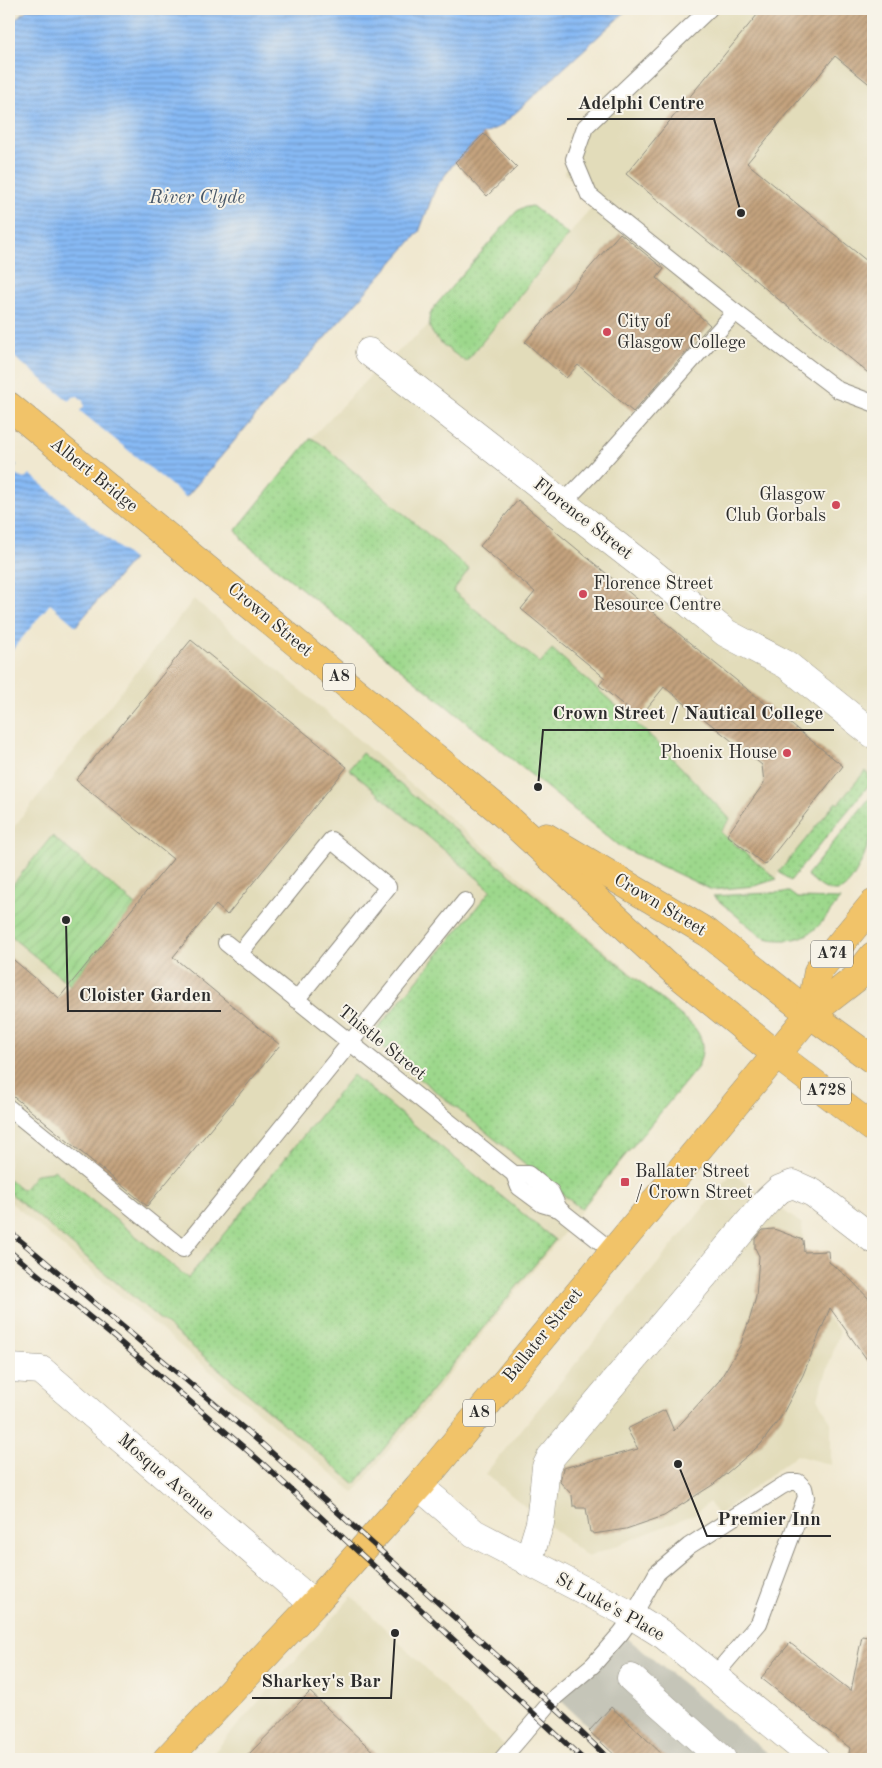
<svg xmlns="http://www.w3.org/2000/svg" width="882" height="1768" viewBox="0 0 882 1768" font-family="'Old Standard TT',serif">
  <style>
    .built { fill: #e2dcba }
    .industrial { fill: #c5c5b8 }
    .grass { fill: url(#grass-dots); stroke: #64825c }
    .garden { fill: url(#garden-furrows); stroke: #64825c }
    .water { fill: url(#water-rules); stroke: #597290 }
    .pier { fill: #f0e8d0 }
    .building { fill: url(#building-hatch) }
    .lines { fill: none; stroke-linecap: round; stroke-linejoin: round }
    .service-casing { stroke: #8e8a7e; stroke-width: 18 }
    .minor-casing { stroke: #8e8a7e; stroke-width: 29 }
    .primary-casing { stroke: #8e8a7e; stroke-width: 29 }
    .service { stroke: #fff; stroke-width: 16 }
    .minor { stroke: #fff; stroke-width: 28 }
    .primary { stroke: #f1c369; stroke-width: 28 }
    .rail-casing { stroke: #2b2b2b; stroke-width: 5.5 }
    .rail { stroke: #f7f3e8; stroke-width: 4; stroke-dasharray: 11; stroke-linecap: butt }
    .poi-dot { fill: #d1495b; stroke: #f7f3e8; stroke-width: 2 }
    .labels { text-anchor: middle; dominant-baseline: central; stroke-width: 4; stroke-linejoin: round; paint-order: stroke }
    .shield { fill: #f7f3e8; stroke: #686764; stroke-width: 1 }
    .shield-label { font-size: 16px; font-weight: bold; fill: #2b2b2b }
    .poi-label { font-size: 18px; fill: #2b2b2b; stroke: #f7f3e8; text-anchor: start }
    .street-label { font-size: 18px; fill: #2b2b2b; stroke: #f7f3e8 }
    .water-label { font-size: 19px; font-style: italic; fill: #475667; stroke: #f7f3e8 }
    .leader { fill: none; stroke: #2b2b2b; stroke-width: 2 }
    .callout-dot { fill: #2b2b2b; stroke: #f7f3e8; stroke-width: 2 }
    .callout-label { font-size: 19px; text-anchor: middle; font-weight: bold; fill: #2b2b2b; stroke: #f7f3e8; stroke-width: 4; stroke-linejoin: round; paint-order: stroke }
  </style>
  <defs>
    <pattern id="grass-dots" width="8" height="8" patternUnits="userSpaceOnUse" patternTransform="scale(1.25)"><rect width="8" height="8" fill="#9dd88c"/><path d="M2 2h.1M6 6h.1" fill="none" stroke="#87ba79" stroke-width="1.8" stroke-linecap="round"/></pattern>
    <pattern id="garden-furrows" width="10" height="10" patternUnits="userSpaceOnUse" patternTransform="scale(1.25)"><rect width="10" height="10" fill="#9dd88c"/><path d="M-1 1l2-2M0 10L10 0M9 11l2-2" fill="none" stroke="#87ba79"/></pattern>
    <pattern id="water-rules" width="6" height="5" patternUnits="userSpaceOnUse" patternTransform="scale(1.25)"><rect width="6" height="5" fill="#87b9f4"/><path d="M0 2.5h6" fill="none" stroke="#6f97c6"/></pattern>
    <pattern id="building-hatch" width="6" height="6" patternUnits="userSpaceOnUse" patternTransform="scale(1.25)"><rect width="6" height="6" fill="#c4a37e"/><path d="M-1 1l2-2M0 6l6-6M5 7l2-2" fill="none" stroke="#9f8567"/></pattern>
  </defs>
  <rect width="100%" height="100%" fill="#f7f3e8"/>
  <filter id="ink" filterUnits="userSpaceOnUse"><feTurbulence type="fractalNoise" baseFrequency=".02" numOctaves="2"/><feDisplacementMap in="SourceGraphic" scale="10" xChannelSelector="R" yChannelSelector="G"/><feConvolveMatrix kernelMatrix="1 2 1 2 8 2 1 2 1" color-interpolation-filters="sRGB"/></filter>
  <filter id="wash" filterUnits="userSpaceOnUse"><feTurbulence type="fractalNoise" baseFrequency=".0096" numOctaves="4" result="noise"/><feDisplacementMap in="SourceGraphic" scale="20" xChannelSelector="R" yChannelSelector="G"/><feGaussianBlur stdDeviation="1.12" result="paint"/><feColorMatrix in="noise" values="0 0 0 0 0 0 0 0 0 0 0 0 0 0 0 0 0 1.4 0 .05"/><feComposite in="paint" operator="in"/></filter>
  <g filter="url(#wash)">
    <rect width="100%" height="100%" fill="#f0e8d0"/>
    <g class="built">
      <path d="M708,9H873V779L864,772L838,804L836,802L779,872L777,879L719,832L729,819L656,741L552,649L540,663L452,591L469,569L320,443L311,438L373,373L429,325L433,335L466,362L594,204L565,173L571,143Z"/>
      <path d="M194,599L691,1024L698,1032L702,1039V1058L697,1068L354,1493L9,1201V833Z"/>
      <path d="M732,1173L802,1224L804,1252L801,1292L840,1331L818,1398L831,1423V1465L796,1455L718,1515L709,1502L695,1514L588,1557L485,1474Z"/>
      <path d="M352,1596L481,1724L520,1759H208Z"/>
    </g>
    <path class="industrial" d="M621,1633L774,1759H623L556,1696Z"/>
    <g class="grass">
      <path d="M532,206L569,235L466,362C452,351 423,336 430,315C431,311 434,308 436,305L516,212L522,208Z"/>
      <path d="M311,438L320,443L469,569L453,591L540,663L552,649L656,741L730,819L720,832L777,879L754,886L712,890L619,846L244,542L236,530Z"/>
      <path d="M362,753L691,1024C704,1037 705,1051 697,1068L581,1209L370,1038L491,890L350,770L349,769Z"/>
      <path d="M865,771L873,780L790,881L779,872L836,802L838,804Z"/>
      <path d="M873,794C873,804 875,816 873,826C871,840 854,890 837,891C824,892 816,882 807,875Z"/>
      <path d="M789,892L797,898L840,899C824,919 815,938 787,940C777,940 769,940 761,936L713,896Z"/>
      <path d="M353,1075L555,1240L355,1484L9,1192V1179L23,1190L36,1174L52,1172L54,1170L188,1278Z"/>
    </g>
    <path class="garden" d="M52,836L136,905L70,985L9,935V889Z"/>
    <path class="water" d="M28,9H628L501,126L484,134L455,162L436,187L419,232L265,405L9,704V25Z"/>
    <g class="pier">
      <path d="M9,353L69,401L73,397L78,396L83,401L84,406L80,411L188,499L135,561L29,474L25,478H21L15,474V468L17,465L9,458Z"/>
      <path d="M50,604L78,628L9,707V654Z"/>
    </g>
    <g id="blocks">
      <g class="building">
        <path d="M762,9H873V87L835,56L747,163L873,266V377L626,174Z"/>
        <path d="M484,134L517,167L487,196L455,162Z"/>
        <path d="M620,233L664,269L657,278L710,325L633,412L578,365L566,378L525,342Z"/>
        <path d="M518,500L696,648L843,766L765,865L727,835L764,783L762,765L664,687L639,718L599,685L605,678L521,609L535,592L480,546Z"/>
        <path d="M191,640L347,767L227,915L216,905L173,957L280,1045L147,1206L9,1093V956L59,998L173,859L76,780Z"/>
        <path d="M774,1229L803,1240L804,1252L828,1251L829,1262L850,1279L873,1303V1368L830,1308L803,1375L781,1417L761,1444L714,1484L664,1516L626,1529L593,1534V1532H590L586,1508H576V1506H573L572,1495L560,1482L563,1468L638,1449L627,1429L665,1410L674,1431L719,1381L740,1346L750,1318L756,1297L759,1256L755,1248V1239L763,1230Z"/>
        <path d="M862,1636L873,1638V1759H848L850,1748L761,1678L790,1643L851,1691Z"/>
        <path d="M310,1692L381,1759H244Z"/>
        <path d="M611,1707L640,1733L667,1759H619L589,1731Z"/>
      </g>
    </g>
  </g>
  <g filter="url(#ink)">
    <use href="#blocks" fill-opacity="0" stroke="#8e8a7e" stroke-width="1"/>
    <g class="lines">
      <g class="service-casing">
        <g id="service">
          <path d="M709,9L585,127L574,159L589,195L735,312"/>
          <path d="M562,504L592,473L735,312L838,390L873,403"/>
          <path d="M226,943L514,1174L519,1187L542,1204L559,1209L612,1251"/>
          <path d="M239,954L331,840L388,887L296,1000"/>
          <path d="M9,1108L183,1249L465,901"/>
          <path d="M514,1174H528L548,1190L551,1192L559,1209"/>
          <path d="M502,1759L556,1696L593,1665L621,1633L633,1616L657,1573L689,1546L782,1486L790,1482H798L804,1488L806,1497L759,1623L714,1676"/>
        </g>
      </g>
      <g class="minor-casing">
        <g id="minor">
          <path d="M369,352L647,569L726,633L787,665L873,734"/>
          <path d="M11,1368L41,1370L314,1604"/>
          <path d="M419,1486L474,1533L633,1616L665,1636L815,1759"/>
          <path d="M528,1562L540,1523L546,1467L551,1457L767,1201L780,1189L793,1184L813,1193L873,1239"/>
          <path d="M631,1678L722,1759"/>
        </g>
      </g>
      <g class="primary-casing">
        <g id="primary">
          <path d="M9,406L499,810L675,972L777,1055L873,1128"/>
          <path d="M546,837L708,933L810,1014L873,1060"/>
          <path d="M810,1014L818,971L873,904"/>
          <path d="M167,1759L314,1604L419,1486L810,1014L855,979L873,956"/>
        </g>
      </g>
      <use href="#service" class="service"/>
      <use href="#minor" class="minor"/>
      <use href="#primary" class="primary"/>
      <g class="rail-casing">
        <g id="rail">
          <path d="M9,1231L261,1443L565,1717L609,1759"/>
          <path d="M9,1251L114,1337L261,1462L583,1759"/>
        </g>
      </g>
      <use href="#rail" class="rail"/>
    </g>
  </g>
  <g class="poi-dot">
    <circle cx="607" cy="332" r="5"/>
    <circle cx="836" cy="505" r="5"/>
    <circle cx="583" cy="594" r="5"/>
    <circle cx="787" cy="753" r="5"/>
    <rect x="620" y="1177" width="10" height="10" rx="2.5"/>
  </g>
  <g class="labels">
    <g class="shield">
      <rect x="323" y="663.5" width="32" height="27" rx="4"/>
      <rect x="811" y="940.5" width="42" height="27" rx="4"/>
      <rect x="801" y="1077.5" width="50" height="27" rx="4"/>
      <rect x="463" y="1399.5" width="32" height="27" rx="4"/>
    </g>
    <g class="shield-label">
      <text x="339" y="677">A8</text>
      <text x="832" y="954">A74</text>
      <text x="826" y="1091">A728</text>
      <text x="479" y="1413">A8</text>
    </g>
    <g class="poi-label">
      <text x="617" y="322">City of<tspan x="617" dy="21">Glasgow College</tspan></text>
      <text x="826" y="495" text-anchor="end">Glasgow<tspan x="826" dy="21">Club Gorbals</tspan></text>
      <text x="593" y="584">Florence Street<tspan x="593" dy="21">Resource Centre</tspan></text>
      <text x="777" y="753" text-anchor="end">Phoenix House</text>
      <text x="635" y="1172">Ballater Street<tspan x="635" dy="21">/ Crown Street</tspan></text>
    </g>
    <g class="street-label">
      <text transform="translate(94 475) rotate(39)">Albert Bridge</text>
      <text transform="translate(583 519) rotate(38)">Florence Street</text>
      <text transform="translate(270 620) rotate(40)">Crown Street</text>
      <text transform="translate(660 905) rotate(31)">Crown Street</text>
      <text transform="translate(382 1043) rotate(39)">Thistle Street</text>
      <text transform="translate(543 1335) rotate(-51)">Ballater Street</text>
      <text transform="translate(166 1477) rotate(41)">Mosque Avenue</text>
      <text transform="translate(610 1607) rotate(29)">St Luke's Place</text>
    </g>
    <g class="water-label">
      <text x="197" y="198">River Clyde</text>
    </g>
  </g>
  <path class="leader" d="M741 213L714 119H567M538 787L543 730H834M66 920L68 1011H221M678 1464L707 1536H831M395 1633L391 1698H252"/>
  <g class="callout-dot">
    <circle cx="741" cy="213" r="5"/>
    <circle cx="538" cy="787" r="5"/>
    <circle cx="66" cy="920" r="5"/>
    <circle cx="678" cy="1464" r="5"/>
    <circle cx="395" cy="1633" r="5"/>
  </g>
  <g class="callout-label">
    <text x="641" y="109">Adelphi Centre</text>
    <text x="688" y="719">Crown Street / Nautical College</text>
    <text x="145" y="1001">Cloister Garden</text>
    <text x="769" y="1525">Premier Inn</text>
    <text x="321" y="1687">Sharkey's Bar</text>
  </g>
  <rect width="882" height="1768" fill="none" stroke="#f7f3e8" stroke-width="30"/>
</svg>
